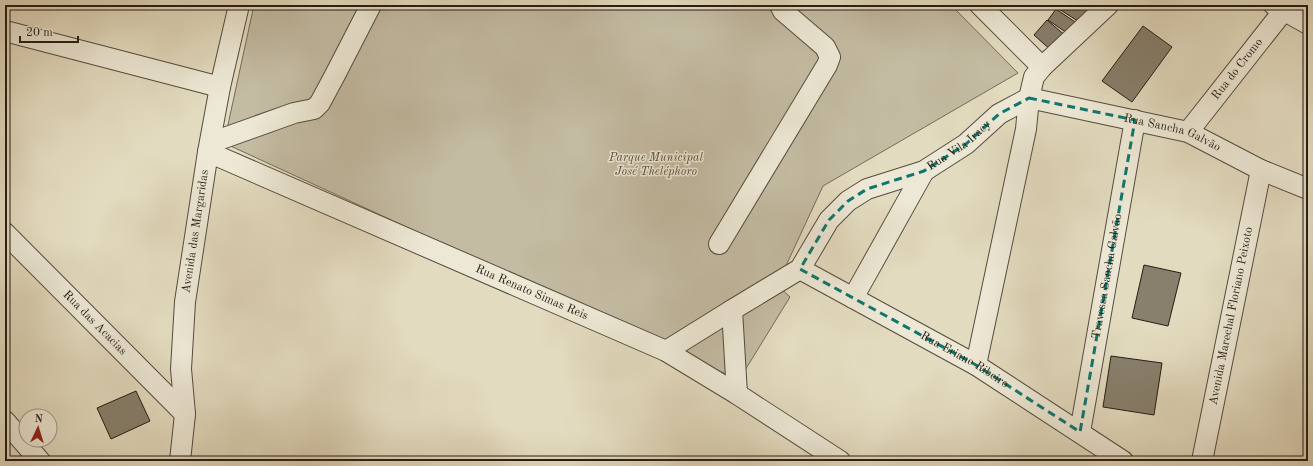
<svg xmlns="http://www.w3.org/2000/svg" width="1313" height="466" viewBox="0 0 1313 466" font-family="'Old Standard TT',serif">
  <style>
    .green { fill: #c3bba2; stroke: #746c5b }
    .building { fill: #88806d; stroke: #251d14 }
    .lines { fill: none; stroke-linecap: round; stroke-linejoin: round }
    .minor-casing { stroke: #544c3f; stroke-width: 22 }
    .minor { stroke: #ede8d5; stroke-width: 20 }
    .marked { fill: none; stroke: #0f766e; stroke-width: 3; stroke-dasharray: 8 5; stroke-linejoin: round }
    .labels { text-anchor: middle; dominant-baseline: central; stroke-width: 3; stroke-linejoin: round; paint-order: stroke }
    .street-label { font-size: 12px; fill: #251d14; stroke: #ede8d5 }
    .park-label { font-size: 12px; font-style: italic; fill: #544c3f; stroke: #ede8d5 }
  </style>
  <rect width="100%" height="100%" fill="#e3dbbf"/>
  <filter id="stains"><feTurbulence type="fractalNoise" baseFrequency=".005" numOctaves="4"/><feColorMatrix values="0 0 0 0 .2 0 0 0 0 .09 0 0 0 0 .02 0 0 0 .5 -.17"/></filter>
  <radialGradient id="worn" r=".72"><stop offset=".6" stop-color="#630" stop-opacity="0"/><stop offset="1" stop-color="#630" stop-opacity=".3"/></radialGradient>
  <path class="green" d="M254,5H951L1018,73L823,186L777,285L790,297L739,380L224,143Z"/>
  <g class="building">
    <path d="M1061,5H1081L1089,10L1081,23L1059,9Z"/>
    <path d="M1056,9L1078,24L1070,35L1048,20Z"/>
    <path d="M1047,20L1067,37L1053,52L1034,35Z"/>
    <path d="M1143,26L1172,47L1132,102L1102,81Z"/>
    <path d="M1144,265L1181,273L1168,326L1132,318Z"/>
    <path d="M1111,356L1162,363L1154,415L1103,407Z"/>
    <path d="M136,391L150,421L111,439L97,408Z"/>
  </g>
  <g class="lines">
    <g class="minor-casing">
      <g id="minor">
        <path d="M980,5L1042,67"/>
        <path d="M1274,5L1308,24"/>
        <path d="M5,31L220,87"/>
        <path id="s1" d="M1188,132L1288,5"/>
        <path d="M210,143L294,113L314,109L320,103L335,75L371,5"/>
        <path id="s2" d="M208,152L666,351L737,394L840,461"/>
        <path id="s3" d="M5,233L185,414"/>
        <path d="M719,244L827,65L830,57L825,47L783,11L780,5"/>
        <path id="s4" d="M800,269L976,365L1123,461"/>
        <path d="M853,298L924,171"/>
        <path d="M666,351L732,310"/>
        <path id="s5" d="M976,365L1026,129L1029,98L1188,132L1261,170L1308,189"/>
        <path id="s6" d="M737,394L732,310L800,269L829,220L848,201L867,189L924,171L966,144L999,114L1029,98L1034,77L1042,67L1108,5"/>
        <path d="M5,421L40,461"/>
        <path id="s7" d="M1080,432L1135,120"/>
        <path id="s8" d="M180,461L185,414L181,369L185,302L208,152L220,87L239,5"/>
        <path id="s9" d="M1202,461L1261,170"/>
      </g>
    </g>
    <use href="#minor" class="minor"/>
  </g>
  <path class="marked" d="M1029,98L1135,120L1080,432L976,365L800,269L829,220L848,201L867,189L924,171L966,144L999,114Z"/>
  <g class="labels">
    <g class="street-label">
      <text stroke="none"><textPath href="#s1" startOffset="80">Rua do Cromo</textPath></text>
      <text stroke="none"><textPath href="#s5" startOffset="420">Rua Sancha Galvão</textPath></text>
      <text stroke="none"><textPath href="#s6" startOffset="373">Rua Vila Iracy</textPath></text>
      <text stroke="none"><textPath href="#s8" startOffset="231">Avenida das Margaridas</textPath></text>
      <text stroke="none"><textPath href="#s7" startOffset="158">Travessa Sancha Galvão</textPath></text>
      <text stroke="none"><textPath href="#s2" startOffset="353">Rua Renato Simas Reis</textPath></text>
      <text stroke="none"><textPath href="#s9" startOffset="148">Avenida Marechal Floriano Peixoto</textPath></text>
      <text stroke="none"><textPath href="#s3" startOffset="127">Rua das Acacias</textPath></text>
      <text stroke="none"><textPath href="#s4" startOffset="188">Rua Eriane Ribeiro</textPath></text>
    </g>
    <g class="park-label">
      <text x="656" y="158">Parque Municipal<tspan x="656" dy="14">José Theléphoro</tspan></text>
    </g>
  </g>
  <rect width="1313" height="466" fill="none" stroke="#e3dbbf" stroke-width="20"/>
  <rect x="6" y="6" width="1301" height="454" fill="none" stroke="#251d14" stroke-width="2"/>
  <rect x="10" y="10" width="1293" height="446" fill="none" stroke="#251d14"/>
  <g transform="translate(38 428) rotate(4)"><circle r="19" fill="#ede8d5" stroke="#9d9788"/>
  <path d="M0-3L7 15L0 10L-7 15Z" fill="#8f2418"/>
  <text y="-6" font-size="11" font-weight="bold" text-anchor="middle" fill="#251d14">N</text>
  </g>
  <path d="M20 36v6h58v-6" fill="none" stroke="#251d14" stroke-width="2"/>
  <text x="26" y="36" font-size="12" fill="#251d14" stroke="#ede8d5" stroke-width="3" paint-order="stroke">20 m</text>
  <rect width="100%" height="100%" filter="url(#stains)"/>
  <rect width="100%" height="100%" fill="url(#worn)"/>
</svg>
